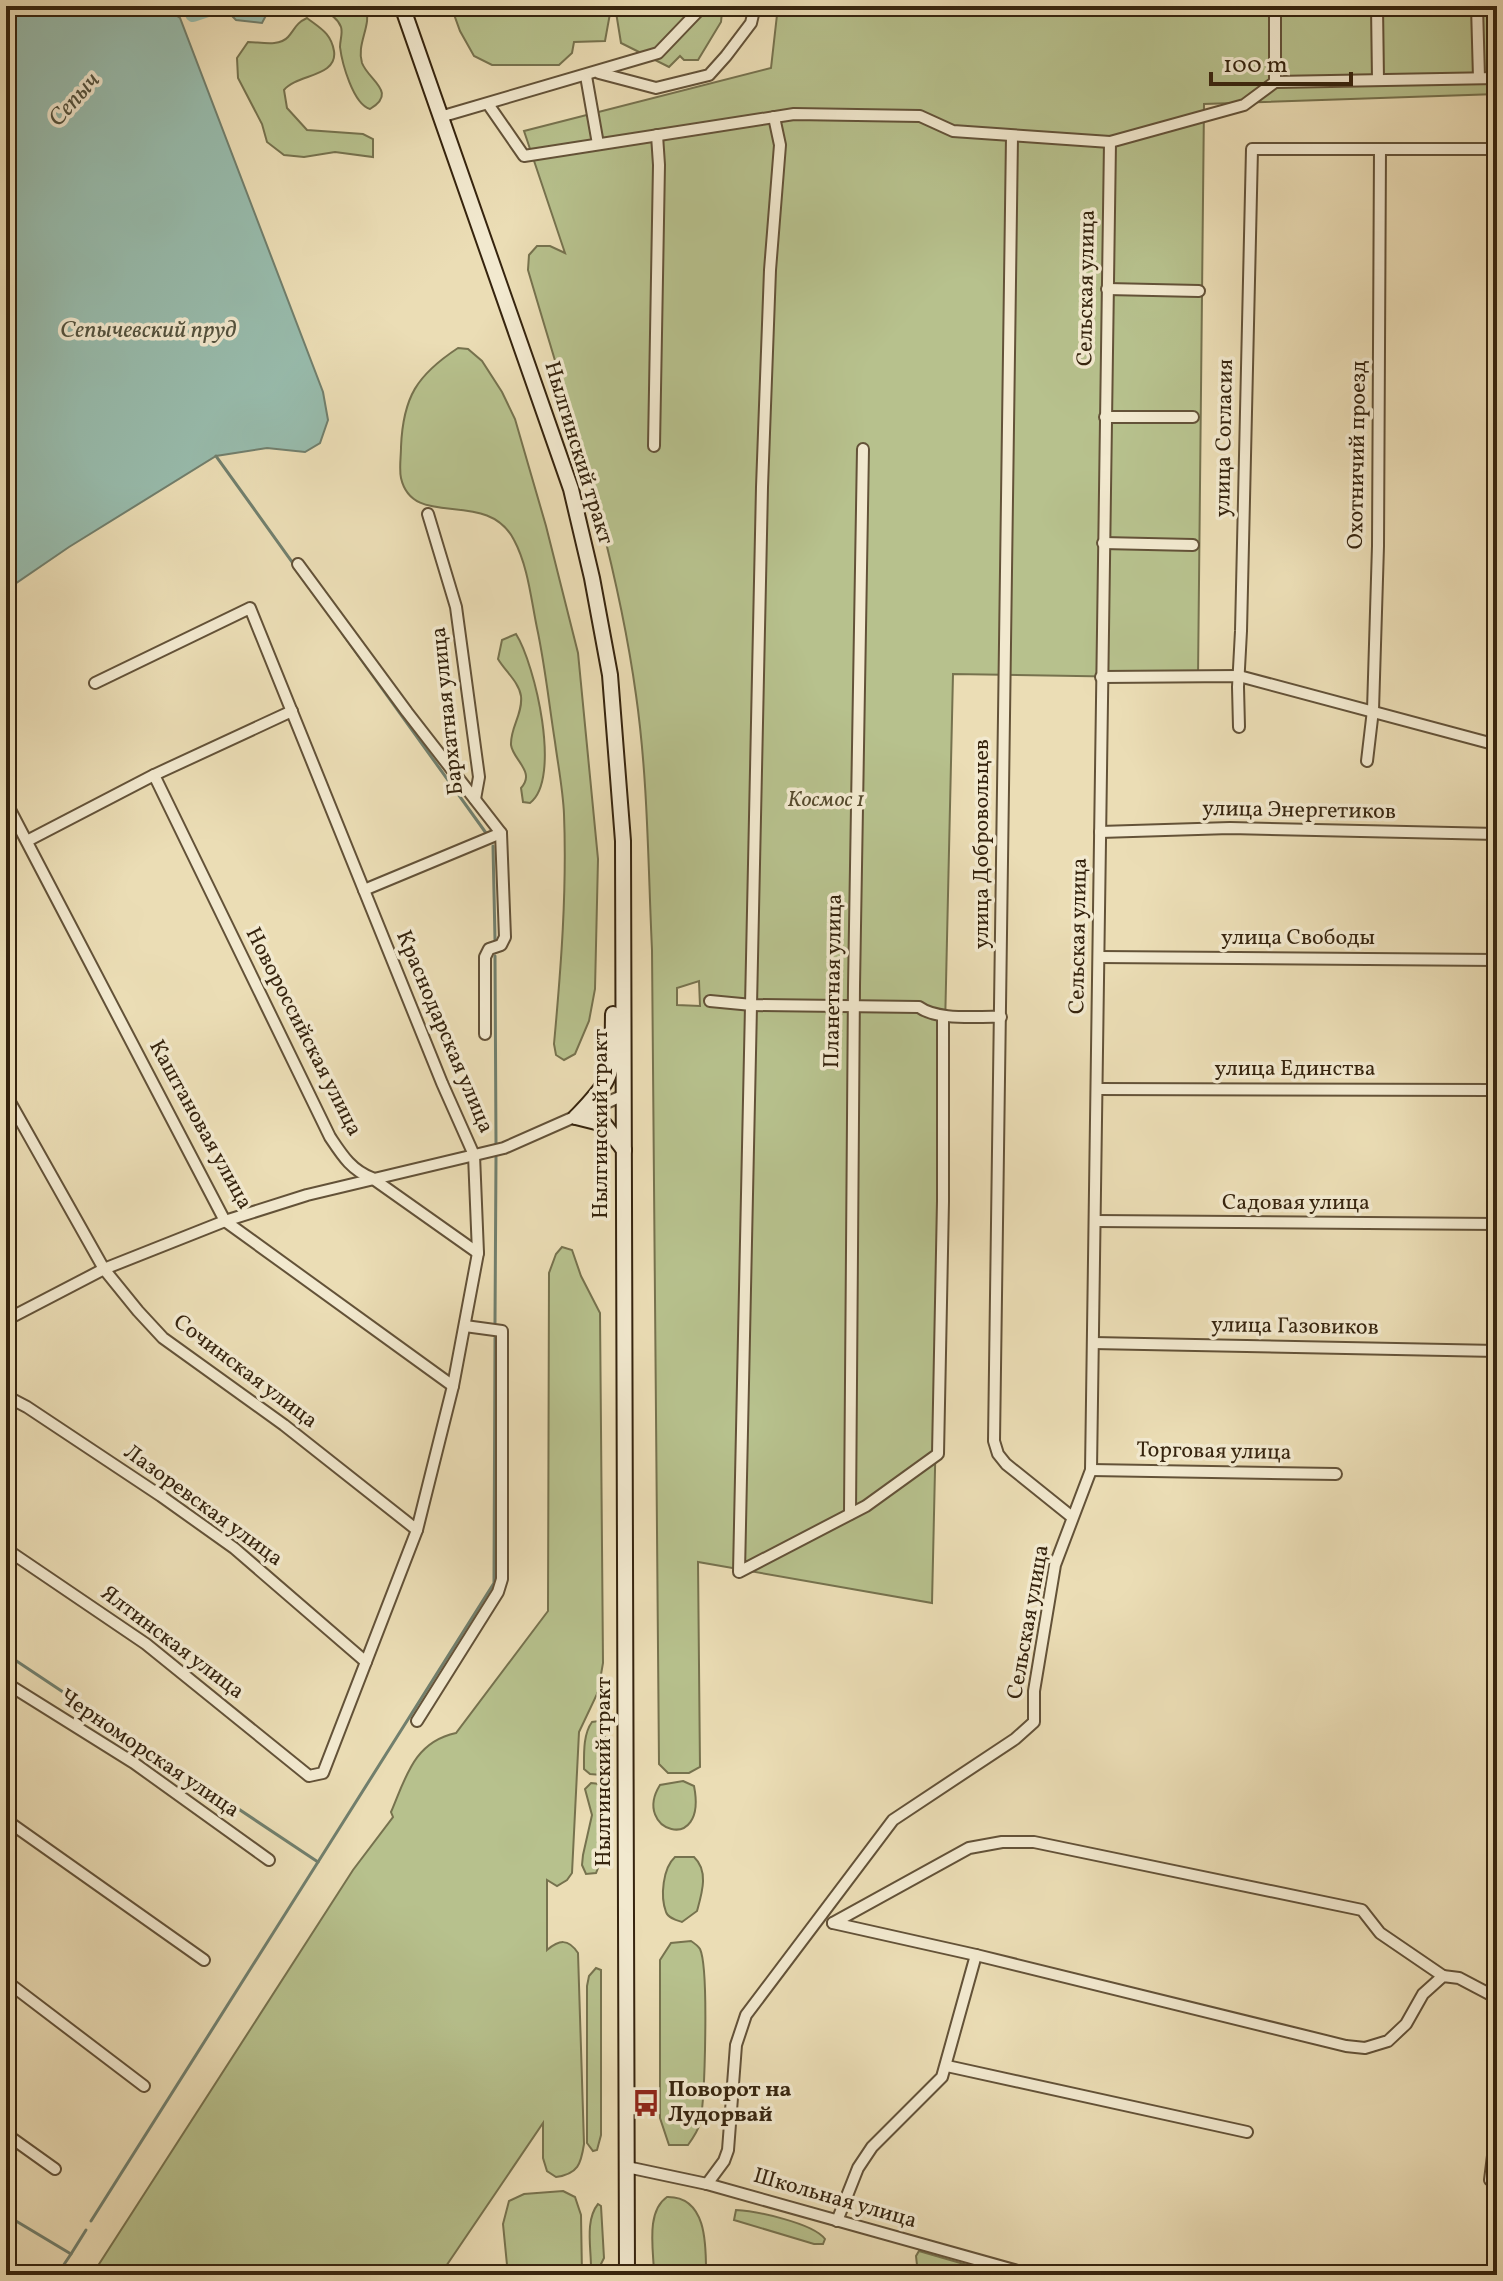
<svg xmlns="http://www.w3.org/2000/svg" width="1503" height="2281" viewBox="0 0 1503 2281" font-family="Vollkorn,serif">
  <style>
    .green { fill: #b7c18d; stroke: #76724e; stroke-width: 2; fill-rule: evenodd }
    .water { fill: #98bcad; stroke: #717f6d; stroke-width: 2 }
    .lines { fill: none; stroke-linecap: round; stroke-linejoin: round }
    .stream { stroke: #717f6d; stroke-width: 3 }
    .river { stroke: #98bcad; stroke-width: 16 }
    .minor-casing { stroke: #635238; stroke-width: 14 }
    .secondary-casing { stroke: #36240e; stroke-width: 18 }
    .minor { stroke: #f2e9cf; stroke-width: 10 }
    .secondary { stroke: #f2e9cf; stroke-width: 14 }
    .labels { text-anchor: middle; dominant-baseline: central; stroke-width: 7; stroke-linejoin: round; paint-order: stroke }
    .street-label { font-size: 22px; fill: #36240e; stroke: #f2e9cf }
    .park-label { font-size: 22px; font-style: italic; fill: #564b2e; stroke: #f2e9cf }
    .poi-label { font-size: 22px; font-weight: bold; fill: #36240e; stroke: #f2e9cf; text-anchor: start }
    .water-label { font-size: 24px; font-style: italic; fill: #53523e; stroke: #f2e9cf }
  </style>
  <rect width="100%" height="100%" fill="#ebddb5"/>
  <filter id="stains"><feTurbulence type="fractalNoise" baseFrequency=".0025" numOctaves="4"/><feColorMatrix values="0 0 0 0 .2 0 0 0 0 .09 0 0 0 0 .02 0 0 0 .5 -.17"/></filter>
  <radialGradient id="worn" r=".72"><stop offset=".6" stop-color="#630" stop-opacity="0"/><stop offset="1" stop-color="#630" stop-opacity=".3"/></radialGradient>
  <g class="green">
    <path d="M316,6H366C372,26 356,44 362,63C369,81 398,92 370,109C353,104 342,63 340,47C340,40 343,33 341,27C337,16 325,12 316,6Z"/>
    <path d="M451,6H611V8L605,41L574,42L572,53L559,65H492L474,56L460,31Z"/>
    <path d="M615,6H716L722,12L721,22L698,60H684L680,56L669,67L621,43Z"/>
    <path d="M778,6H1497V94L1204,104L1198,678L953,674L932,1603L698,1562L700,1767L689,1773H668L659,1764L652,950C648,865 648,779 636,695C616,550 569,410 528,270L529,255L537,246H550L565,253L524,131L771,68ZM699,981L700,1006L677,1005V988Z"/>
    <path d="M307,18C320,28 331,33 334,51C338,77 297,74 284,90L287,108L307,130L363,134L373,139V157L335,152L304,157L284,155L267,142L262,124L238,78L237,58L248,42C260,42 279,47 288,37C295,29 296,23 307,18Z"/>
    <path d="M458,348L468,349L482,361L502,392L515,419L546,526L578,653L598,859L595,989L589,1021L575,1054L564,1060L556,1055L554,1044C561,968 567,891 564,814C563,790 558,765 555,742C549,704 545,665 537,628C531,599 528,566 514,540C487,487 413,531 401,478C399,469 401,457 401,447C403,397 417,375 458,348Z"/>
    <path d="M516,634C535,664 562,779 530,803L523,802L521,788C536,772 513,760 511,745C510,728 523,714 521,696C519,682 505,671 498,659L502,640Z"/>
    <path d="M562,1247L572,1250L581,1276L600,1313L603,1663L598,1692L579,1732L572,1873L567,1880L557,1886L547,1880V1950C559,1940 568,1938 578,1953L584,2144C581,2164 578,2174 556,2177L547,2171L543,2158V2123L440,2275H92L353,1870L393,1817L391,1812C406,1777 414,1742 456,1733L548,1611L549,1273L556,1254Z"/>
    <path d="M599,1721L605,1732V1771L601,1775L590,1774L584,1769C584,1754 583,1734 592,1722Z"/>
    <path d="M683,1781L694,1786C708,1856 631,1831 660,1785Z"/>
    <path d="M591,1783L600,1784L603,1792L600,1863L596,1873L586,1874L582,1865L583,1855L592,1815L585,1789Z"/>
    <path d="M675,1857H694C709,1871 702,1893 697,1911L682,1922C676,1920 668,1918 666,1912C660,1896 663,1868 675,1857Z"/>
    <path d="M691,1941C694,1943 698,1946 700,1949C709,1968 705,2100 700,2123C698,2131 693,2138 688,2145H669L660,2118V1960L671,1943Z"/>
    <path d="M596,1968L601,1970V2135L597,2150L593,2151L587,2143V1986L589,1976Z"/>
    <path d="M563,2191L575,2197L581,2215L582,2275H508L503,2224L509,2201L524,2194Z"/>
    <path d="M667,2197C708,2196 706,2248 706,2275H654C654,2252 645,2212 667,2197Z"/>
    <path d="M598,2204L601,2206L604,2258L597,2272L593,2271L591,2267C591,2247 585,2220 598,2204Z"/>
    <path d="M736,2210C756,2211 813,2223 825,2239L823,2244H814L734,2220Z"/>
    <path d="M919,2251L1002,2275C975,2275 941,2281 917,2265L916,2256Z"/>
  </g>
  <g class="water">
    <path d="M6,6H163L180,18L323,392L328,420L320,443L305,452L267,448L216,456L69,547L6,590Z"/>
    <path d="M222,6H271L262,23L236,20Z"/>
  </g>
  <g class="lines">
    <g class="stream">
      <path d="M216,456L295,566"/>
      <path d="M343,634L486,833"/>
      <path d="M493,846L495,940"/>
      <path d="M495,956L496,1144"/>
      <path d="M495,1323L496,1157"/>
      <path d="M6,1654L318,1862L91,2221"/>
      <path d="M318,1862L494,1583L495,1338"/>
      <path d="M6,2215L71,2254L57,2275"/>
      <path d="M71,2254L86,2230"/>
    </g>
    <path class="river" d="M193,14L217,6"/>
    <g class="minor-casing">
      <g id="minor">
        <path d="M1377,6L1378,80"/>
        <path d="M1477,6L1479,78"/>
        <path d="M599,73L656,88L709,75L726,56L751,23L755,6"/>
        <path d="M586,76L598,144"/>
        <path d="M1275,82V6"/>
        <path d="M488,104L524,156L794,114L920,116L953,131L1110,142L1244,105L1275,82L1497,78"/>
        <path d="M440,117L658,53L703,6"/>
        <path d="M774,117L780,145L770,270L762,487L739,1572L866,1506L938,1454L943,1201V1016"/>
        <path d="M1012,136L994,1441L998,1454L1006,1464L1072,1517"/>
        <path d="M1107,289L1199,291"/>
        <path d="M1105,417H1193"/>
        <path d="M654,446L659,165L657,135"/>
        <path d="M428,514L456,607L479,777L475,799"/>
        <path d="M1103,543L1193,545"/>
        <path d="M298,564L407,712L501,833L505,937L501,945L489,949L485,957V1034"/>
        <path d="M1101,677L1239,676L1497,745"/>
        <path d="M1239,727L1238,687L1241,631L1252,149H1497"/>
        <path d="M1367,761L1373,710L1378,546L1380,149"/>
        <path d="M154,775L330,1137C342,1155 351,1170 372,1178L478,1253"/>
        <path d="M6,802L225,1221L453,1386"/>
        <path d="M1100,832L1230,828L1497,834"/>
        <path d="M27,841L154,775L292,711"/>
        <path d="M364,890L501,833"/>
        <path d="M1099,957L1497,960"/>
        <path d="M710,1001L752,1005L919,1007C938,1021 977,1016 1001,1017"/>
        <path d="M1497,1071L1492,1090L1497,1109"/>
        <path d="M1097,1089L1492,1090"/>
        <path d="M6,1095L104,1269L138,1311L163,1338L284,1425L417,1530"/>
        <path d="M1095,1221L1497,1224"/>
        <path d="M6,1320L104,1269L225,1221L307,1195L504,1148L624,1095"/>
        <path d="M1093,1343L1497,1351"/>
        <path d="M6,1396L27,1407L161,1496L234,1548L366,1662"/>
        <path d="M1091,1470L1336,1474"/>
        <path d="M850,1514L854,986L863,449"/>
        <path d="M6,1549L146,1644L309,1776L323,1773L417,1530L453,1386L478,1253L474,1155L442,1083L250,608L95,683"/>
        <path d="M6,1683L134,1763L269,1860"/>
        <path d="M417,1721L498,1592L502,1579V1331L465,1326"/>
        <path d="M6,1820L204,1960"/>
        <path d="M833,1923L976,1955L1346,2046L1365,2048L1388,2041L1406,2024L1423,1994L1443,1976L1459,1978L1497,1998"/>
        <path d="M833,1923L969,1848L1002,1842H1034L1362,1910L1380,1933L1443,1976"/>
        <path d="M6,1981L144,2086"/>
        <path d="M947,2066L1247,2132"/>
        <path d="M6,2134L55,2169"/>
        <path d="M627,2167L707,2184L1032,2275"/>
        <path d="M1490,2180L1497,2123"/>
        <path d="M707,2184L724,2161L728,2150L736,2045L746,2015L893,1820L1015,1739L1034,1722V1691L1055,1565L1091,1470L1110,142"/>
        <path d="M837,2221L858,2168L872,2147L942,2077L976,1955"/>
      </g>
    </g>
    <g class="secondary-casing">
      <g id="secondary">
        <path d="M402,6L571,489L592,578L610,675L623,841L627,2275"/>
        <path d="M576,1117C618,1074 612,1072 613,1014"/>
        <path d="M576,1117L604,1124L624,1150"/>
      </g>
    </g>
    <use href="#minor" class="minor"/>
    <use href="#secondary" class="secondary"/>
  </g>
  <defs>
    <g id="bus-bare" transform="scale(2.16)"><path d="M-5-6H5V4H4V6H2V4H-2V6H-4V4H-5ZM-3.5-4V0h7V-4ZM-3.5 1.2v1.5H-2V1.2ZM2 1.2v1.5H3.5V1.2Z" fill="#8f2418" stroke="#f2e9cf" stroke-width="2.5" paint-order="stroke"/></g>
  </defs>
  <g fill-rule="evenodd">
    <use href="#bus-bare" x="646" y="2103"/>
  </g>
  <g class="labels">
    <g class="street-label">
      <text transform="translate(1087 288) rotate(-89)">Сельская улица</text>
      <text transform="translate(1225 438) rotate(-89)">улица Согласия</text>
      <text transform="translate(578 453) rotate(73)">Нылгинский тракт</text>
      <text transform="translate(1358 455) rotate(-89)">Охотничий проезд</text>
      <text transform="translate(448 711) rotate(-96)">Бархатная улица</text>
      <text transform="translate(1299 811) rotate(1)">улица Энергетиков</text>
      <text transform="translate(982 844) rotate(-90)">улица Добровольцев</text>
      <text transform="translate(1079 936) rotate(-89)">Сельская улица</text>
      <text x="1298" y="938">улица Свободы</text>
      <text transform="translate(834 981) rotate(-89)">Планетная улица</text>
      <text transform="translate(303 1032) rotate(63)">Новороссийская улица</text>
      <text transform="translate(444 1032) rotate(67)">Краснодарская улица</text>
      <text x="1295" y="1069">улица Единства</text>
      <text transform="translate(601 1124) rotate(-90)">Нылгинский тракт</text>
      <text transform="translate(200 1125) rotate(61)">Каштановая улица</text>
      <text x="1296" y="1203">Садовая улица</text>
      <text transform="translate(1295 1327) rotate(1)">улица Газовиков</text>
      <text transform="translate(245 1372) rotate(37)">Сочинская улица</text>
      <text transform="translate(1214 1452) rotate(1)">Торговая улица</text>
      <text transform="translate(203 1506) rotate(36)">Лазоревская улица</text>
      <text transform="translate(1029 1622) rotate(-80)">Сельская улица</text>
      <text transform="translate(172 1643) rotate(37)">Ялтинская улица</text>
      <text transform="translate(149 1754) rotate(34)">Черноморская улица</text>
      <text transform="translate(604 1772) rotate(-90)">Нылгинский тракт</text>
      <text transform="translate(835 2199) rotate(16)">Школьная улица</text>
    </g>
    <g class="park-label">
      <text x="826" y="800">Космос 1</text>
    </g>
    <g class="poi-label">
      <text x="668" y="2090">Поворот на<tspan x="668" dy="25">Лудорвай</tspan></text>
    </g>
    <g class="water-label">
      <text transform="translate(75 100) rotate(-48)">Сепыч</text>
      <text x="148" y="331">Сепычевский пруд</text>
    </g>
  </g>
  <rect width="1503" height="2281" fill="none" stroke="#ebddb5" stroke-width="32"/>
  <rect x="8" y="8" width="1487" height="2265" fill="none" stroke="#36240e" stroke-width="4"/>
  <rect x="16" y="16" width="1471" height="2249" fill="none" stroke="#36240e" stroke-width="2"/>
  <path d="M1211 72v12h140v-12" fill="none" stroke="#36240e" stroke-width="4"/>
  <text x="1223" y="72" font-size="24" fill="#36240e" stroke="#f2e9cf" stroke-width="6" paint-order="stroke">100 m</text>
  <rect width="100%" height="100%" filter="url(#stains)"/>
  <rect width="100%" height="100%" fill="url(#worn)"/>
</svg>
